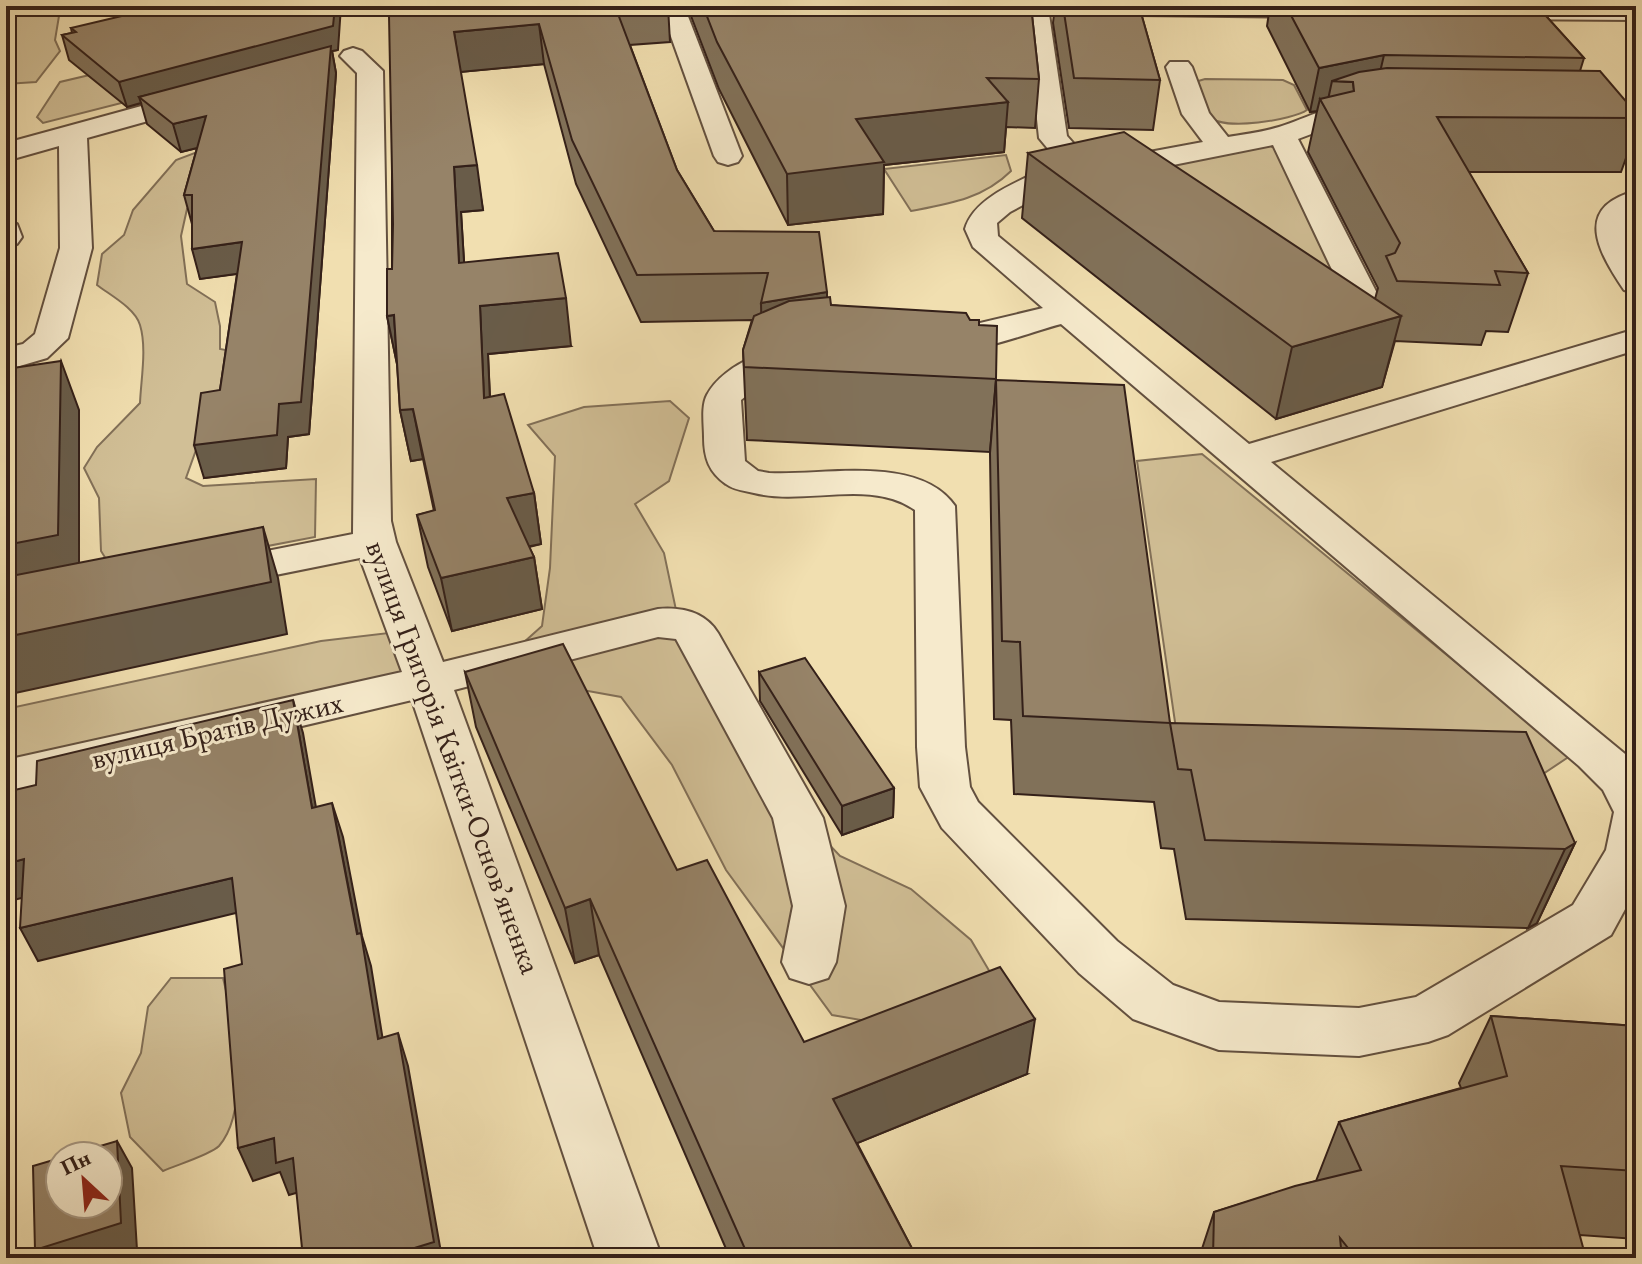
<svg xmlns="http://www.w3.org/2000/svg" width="1642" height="1264" viewBox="0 0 1642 1264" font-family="'EB Garamond',serif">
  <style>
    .green { fill: #d1bf96; stroke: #827058; stroke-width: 2 }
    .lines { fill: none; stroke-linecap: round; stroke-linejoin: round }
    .minor-casing { stroke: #63503f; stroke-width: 4 }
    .minor { fill: #f6eacc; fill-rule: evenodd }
    .wall { fill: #817159; stroke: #342019; stroke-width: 2 }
    .shaded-wall { fill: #695c49; stroke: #342019; stroke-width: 2 }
    .building { fill: #968368; stroke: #342019; stroke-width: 2 }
    .labels { text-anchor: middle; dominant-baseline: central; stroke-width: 6; stroke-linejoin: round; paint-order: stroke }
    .street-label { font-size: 30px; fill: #342019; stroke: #f6eacc }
  </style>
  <rect width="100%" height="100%" fill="#f1dfb0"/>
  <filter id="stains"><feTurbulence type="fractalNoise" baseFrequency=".0025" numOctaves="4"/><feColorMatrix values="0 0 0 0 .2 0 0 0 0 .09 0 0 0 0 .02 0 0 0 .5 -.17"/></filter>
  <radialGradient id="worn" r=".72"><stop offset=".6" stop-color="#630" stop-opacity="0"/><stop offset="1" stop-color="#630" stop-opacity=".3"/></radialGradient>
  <g class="green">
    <path d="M6,6H57L60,10L55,40L60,51L36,82L6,84Z"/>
    <path d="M153,60L192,85L43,123L37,117L60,82Z"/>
    <path d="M1205,79L1283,80L1294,85L1307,110C1293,120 1223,131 1210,117C1202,109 1199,93 1195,82Z"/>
    <path d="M237,137L187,209L181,236L187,284L215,302L220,326V349L263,357L206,422L186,478L203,486L316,479L315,537L231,553L111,567L101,551L99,498L84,468L97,447L140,403C141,379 147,348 140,325C135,308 110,295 97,285L102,254L124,235L133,210L176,160Z"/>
    <path d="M1280,144L1360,291L1164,166Z"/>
    <path d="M1006,155L1011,171C983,199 948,204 911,211L884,169Z"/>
    <path d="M670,401L689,418L669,481L635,504L664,553L676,610L750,761L840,856L911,889L971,940L1007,1001L901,1027L832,1015L726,870L672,765L621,697L577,689L492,702L485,677L542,626L550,568L555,456L528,425L584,407Z"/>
    <path d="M1202,454L1570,756L1525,786L1183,777L1137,461Z"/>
    <path d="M397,632L406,678L6,771V709L321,641Z"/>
    <path d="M171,978H223C234,1021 251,1109 219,1146C210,1155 176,1165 163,1171L130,1137L121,1093L141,1053L148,1007Z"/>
  </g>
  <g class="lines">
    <g class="minor-casing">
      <g id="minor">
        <path d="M660,6H684L742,156L738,162L728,165L718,162L714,156Z"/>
        <path d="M1025,6H1339L1342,10L1338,15L1330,17L1049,14L1067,136L1084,155H1133L1203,142L1182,114L1166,67L1170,62H1188L1192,67L1209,113L1228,137C1245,134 1263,132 1279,127C1311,117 1349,95 1384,103L1388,109L1384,115L1346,121L1298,139L1382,303L1377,310L1323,321L1311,318L1306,311L1311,304L1345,297L1273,145L1133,173H1082L1010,212L997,223L998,236L1249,444L1636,329V350L1271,462L1636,763V889L1611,935L1448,1035L1428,1042L1359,1056L1219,1050L1199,1043L1133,1019L1079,973L942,828L935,815L920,787L917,747L915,510C870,478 806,506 754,493C745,491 734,490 726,484C709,472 704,458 704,437C704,425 701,406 707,395C724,363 779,341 813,350L819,357L813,364L770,377L741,400L745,461L758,471L769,473C823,476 919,454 955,506L965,747L970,787L978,802L1117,941L1173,985L1219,1002L1359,1008L1416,997L1573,905L1606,850L1614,812L1603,790L1579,766L1061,324C1023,334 962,360 925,350L920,343L925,336L1043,308L973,247L965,229C975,194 1029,178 1059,162L1039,138Z"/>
        <path d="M1478,6H1636V20L1483,19L1475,17L1471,12Z"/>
        <path d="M353,48L362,51L383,71L391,521L396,542L443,662L658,609C682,607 705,612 718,633L823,818L845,906L836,962L828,978L809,984L790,978L782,962L793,906L773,818L676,639L658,637L454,690L662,1258H598L412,700L6,796V760L402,672L360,558L216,587L201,583L195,574L201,565L216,561L353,534L357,73L340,56L344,51Z"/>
        <path d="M200,90L209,92L213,98L209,104L87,138L92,248L68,338L47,358L6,370V348L23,344L35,334L60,248L59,146L6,161V143Z"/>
        <path d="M1636,191V214L1627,220C1626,236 1632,245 1636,259C1638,269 1636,283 1636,293L1624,290C1599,253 1572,207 1636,191Z"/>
        <path d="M6,222L17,224L22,237L17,244L6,246Z"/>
      </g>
    </g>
    <use href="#minor" class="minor"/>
  </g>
  <g class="wall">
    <path d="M390,6H668L670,42L630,45L677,170L714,231L827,292V297L831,305L970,320L979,325L996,379L990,452L747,440L743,350L752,320L641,322L576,184L544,64L460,72L483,210L461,212L464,262L571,346L488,354L490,397L534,493L541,544L529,547L534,557L542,609L452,631L428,567L417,515L434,511L423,459L411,461L400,410L397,364L387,316L392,269V15Z"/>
    <path d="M690,6H1031L1039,79L1035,128L1006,127L1004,152L884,165L883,214L788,225L719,89L691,16Z"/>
    <path d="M1055,6H1139L1160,80L1153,130L1069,128L1053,23Z"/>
    <path d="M1270,6H1537L1584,58L1580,71L1636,113V130L1621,172H1468L1528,273L1508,332L1486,331L1481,345L1395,341L1382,387L1276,419L1022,218L1028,153L1375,299L1378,288L1308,152L1317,111L1310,112L1267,26Z"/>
    <path d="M71,28L338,50L332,51L336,73L309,434L288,437L286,468L204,478L220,390L237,274L200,279L192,224L184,195L197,148L181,152L147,124L141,103L127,107L69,60L62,35L72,33Z"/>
    <path d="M996,380L1170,723L1575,843L1537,923L1528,928L1186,919L1174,849L1161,848L1154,802L1014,794L1011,720L994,719L990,453Z"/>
    <path d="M465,672L677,870L804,1042L1027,1074L857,1143L917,1258H730L599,955L575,963L476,727Z"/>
    <path d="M759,672L894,788L893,817L842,835L760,701Z"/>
    <path d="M1491,1016L1636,1026V1239L1580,1235L1579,1258H1199L1214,1212L1316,1181L1339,1122L1461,1088L1459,1083Z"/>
  </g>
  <g class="shaded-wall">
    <path d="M335,6H341L338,50L332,51L336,73L309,434L288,437L286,468L204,478L194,445L279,404L330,52L139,97L141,103L127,107L119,82Z"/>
    <path d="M390,6H500L395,34Z"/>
    <path d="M539,24L544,64L460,72L454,32Z"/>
    <path d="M1384,55L1374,98L1354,91L1353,82L1332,81L1326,109L1320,99L1317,111L1310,112L1319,68Z"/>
    <path d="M1008,102L1004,152L884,165L883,214L788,225L787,174L856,119Z"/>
    <path d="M206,116L213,144L181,152L173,124Z"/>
    <path d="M477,165L483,210L461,212L467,310L459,263L454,167Z"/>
    <path d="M242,242L250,272L200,279L192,249Z"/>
    <path d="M827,292V340L762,351L761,303Z"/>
    <path d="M566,298L571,346L488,354L492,447L484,398L480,306Z"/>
    <path d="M394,315L397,364L387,316Z"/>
    <path d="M1401,316L1382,387L1276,419L1292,347Z"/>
    <path d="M61,361L79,410V586L6,602V545Z"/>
    <path d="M413,409L423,459L411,461L400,410Z"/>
    <path d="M534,493L541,544L515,549L507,498Z"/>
    <path d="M263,527L278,578L287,634L6,695V637Z"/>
    <path d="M534,557L542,609L452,631L441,578Z"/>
    <path d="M293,700L303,733L322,842L312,808Z"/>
    <path d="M894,788L893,817L842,835V806Z"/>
    <path d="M332,803L343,837L362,936L371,966L388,1072L378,1039Z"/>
    <path d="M1575,843L1537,923L1528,928L1565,849Z"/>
    <path d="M24,859L41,893L6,902V864Z"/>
    <path d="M232,878L244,911L38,961L20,928Z"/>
    <path d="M590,899L599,955L575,963L565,908Z"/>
    <path d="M1035,1019L1027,1074L833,1153V1099Z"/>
    <path d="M398,1033L408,1066L442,1258H382Z"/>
    <path d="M274,1138L293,1158L306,1190L289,1195L280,1172L253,1181L238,1148Z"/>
    <path d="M117,1141L132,1168L137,1250L111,1258H40L35,1250Z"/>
    <path d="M1584,1251L1579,1258H1553Z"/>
  </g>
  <g class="building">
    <path d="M164,6H335L333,26L119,82L62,35L76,32L71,28Z"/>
    <path d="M427,6H620H615L677,170L714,231L819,232L827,292L761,303L768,273L637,275L572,140L539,24L454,32L477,165L454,167L459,263L558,253L566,298L480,306L484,398L504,394L534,493L507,498L534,557L441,578L417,515L435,510L413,409L400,410L394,315L387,316V269H392L393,224L389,16Z"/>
    <path d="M703,6H1031L1039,79L987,78L1008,102L856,119L884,162L787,174L717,42Z"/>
    <path d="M1063,6H1139L1160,80L1074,78Z"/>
    <path d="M1286,6H1537L1584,58L1384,55L1319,68Z"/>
    <path d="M331,46L301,402L279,404L277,435L194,445L201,393L220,390L242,242L192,249V195H184L206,116L173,124L139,97Z"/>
    <path d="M1387,68L1600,71L1636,113V118L1437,117L1528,273L1495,271L1500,285L1397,281L1386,256L1395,253L1400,243L1320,99L1354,91L1353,82L1332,81L1359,72Z"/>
    <path d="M1124,132L1401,316L1292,347L1028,153Z"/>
    <path d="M830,297L831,305L966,313L970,320H979V325L997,326L996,379L744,367L743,350L754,316L789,301Z"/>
    <path d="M61,361L58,535L6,545V369Z"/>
    <path d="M996,380L1124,385L1170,723L1023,716L1020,642L1002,641Z"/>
    <path d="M263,527L271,582L6,637V577Z"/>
    <path d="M563,644L677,870L707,860L804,1042L1000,967L1035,1019L833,1099L917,1258H749L590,899L565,908L465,672Z"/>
    <path d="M805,658L894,788L842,806L759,672Z"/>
    <path d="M293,700L312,808L332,803L357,934L361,933L378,1039L398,1033L434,1242L382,1258H303L293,1158L276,1163L274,1138L238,1148L224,969L242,964L232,878L20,928L24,859L6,864V792L36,785L37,761Z"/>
    <path d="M1170,723L1526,732L1575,843L1565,849L1205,840L1191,770L1178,769Z"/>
    <path d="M1491,1016L1636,1026V1171L1561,1166L1584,1251L1553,1258H1356L1340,1238L1342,1258H1213L1214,1212L1295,1186L1361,1170L1339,1122L1507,1076Z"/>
    <path d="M117,1141L121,1223L35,1250L33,1166L60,1158V1204H108V1156H66Z"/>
  </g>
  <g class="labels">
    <g class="street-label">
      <text transform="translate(217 730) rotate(-13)">вулиця Братів Дужих</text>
      <text transform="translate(454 757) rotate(70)">вулиця Григорія Квітки-Основʼяненка</text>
    </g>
  </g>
  <rect width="1642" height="1264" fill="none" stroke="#f1dfb0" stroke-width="32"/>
  <rect x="8" y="8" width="1626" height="1248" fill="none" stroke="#342019" stroke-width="4"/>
  <rect x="16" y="16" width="1610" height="1232" fill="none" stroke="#342019" stroke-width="2"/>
  <g transform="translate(84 1180) rotate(334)"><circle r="38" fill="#f6eacc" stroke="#a89984" stroke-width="2"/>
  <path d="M0-6L14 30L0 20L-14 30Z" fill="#8f2418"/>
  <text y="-12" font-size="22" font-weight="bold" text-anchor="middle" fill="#342019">Пн</text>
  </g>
  <rect width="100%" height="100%" filter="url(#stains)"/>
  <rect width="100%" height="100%" fill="url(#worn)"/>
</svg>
